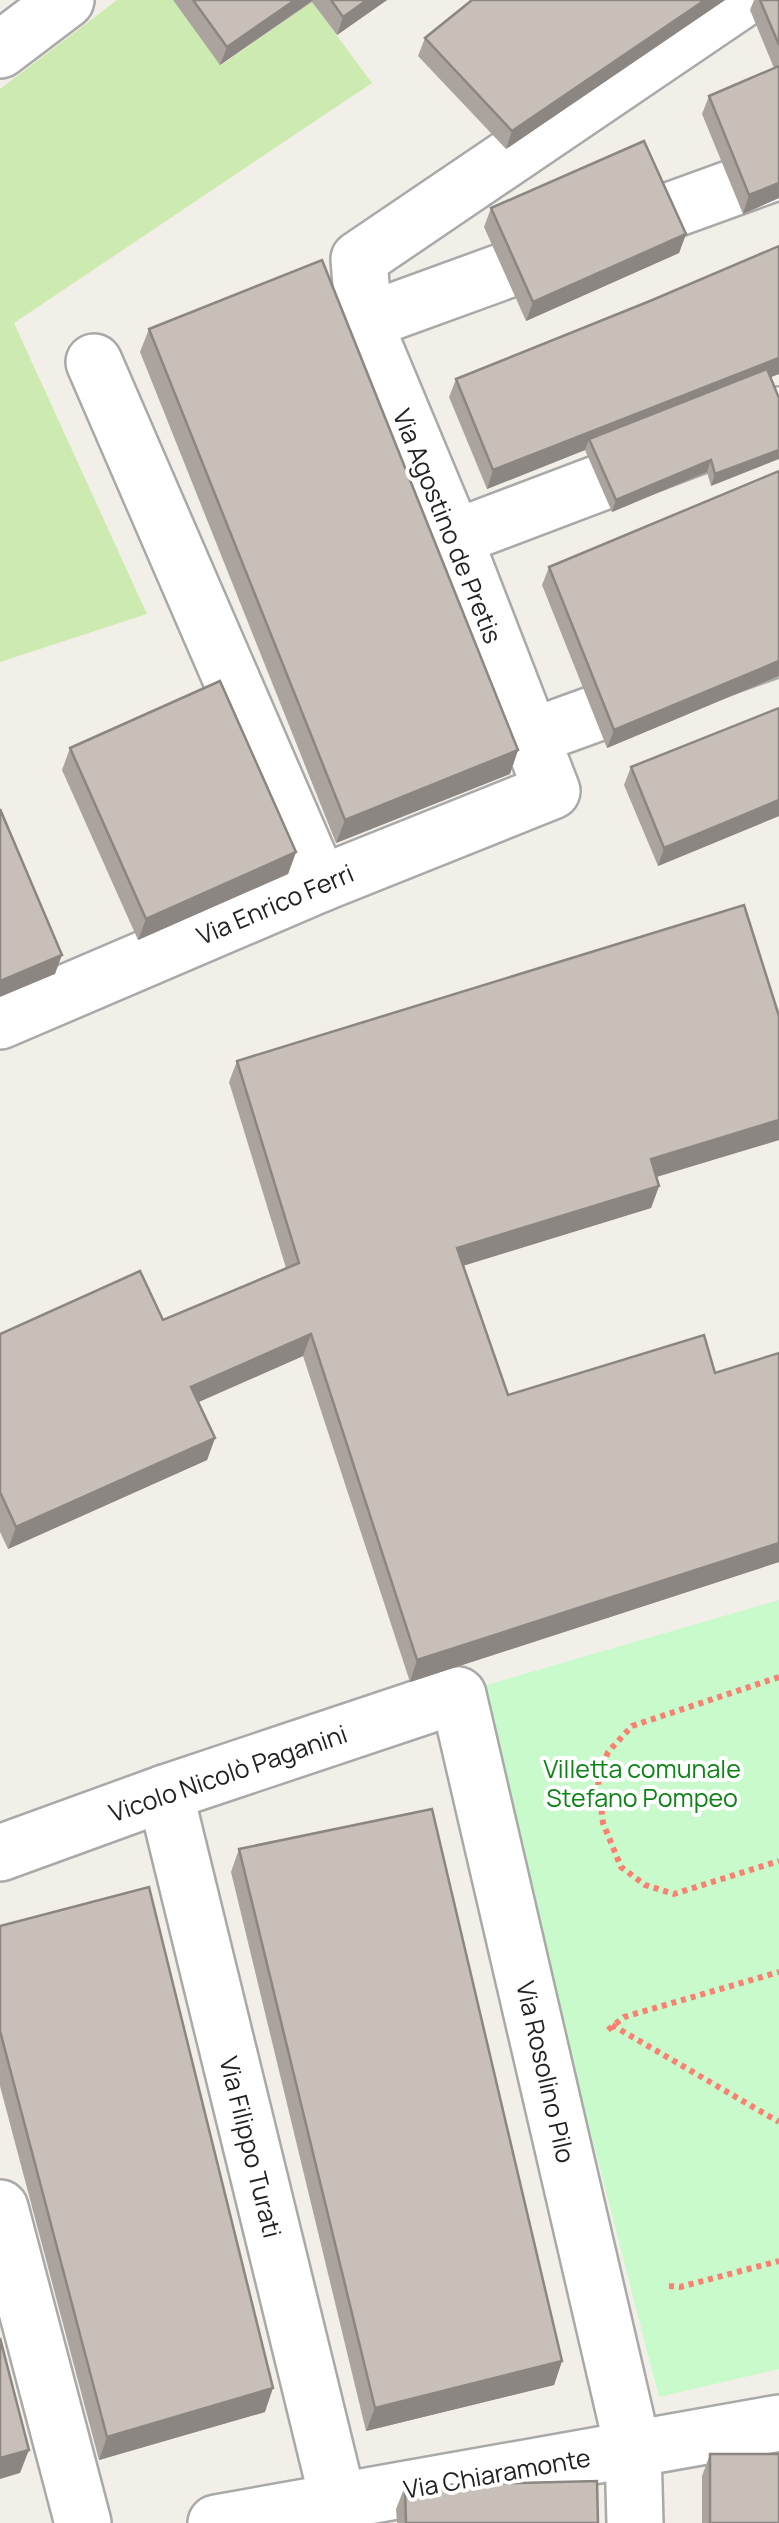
<svg xmlns="http://www.w3.org/2000/svg" width="779" height="2523" viewBox="0 0 779 2523" font-family="Manrope,sans-serif">
  <style>
    .grass { fill: #cdebb0 }
    .park { fill: #c8facc }
    .lines { fill: none; stroke-linecap: round; stroke-linejoin: round }
    .minor-casing { stroke: #a9a9a9; stroke-width: 60 }
    .path { stroke: #fa8072; stroke-width: 6; stroke-dasharray: 5 5; stroke-linecap: butt }
    .minor { stroke: #fff; stroke-width: 55 }
    .wall { fill: #aba49e }
    .shaded-wall { fill: #8b8681 }
    .building { fill: #c7bfb8; stroke: #8b8681; stroke-width: 2.5 }
    .labels { text-anchor: middle; dominant-baseline: central; stroke-width: 8; stroke-linejoin: round; paint-order: stroke }
    .street-label { font-size: 25px; fill: #222; stroke: #fff }
    .park-label { font-size: 25px; fill: #0c8416; stroke: #fff }
  </style>
  <rect width="100%" height="100%" fill="#f2efe9"/>
  <path class="grass" d="M117,0H173L221,65L312,2L372,83L14,323L147,614L0,662V89Z"/>
  <path class="park" d="M779,1600V2369L659,2397L476,1688Z"/>
  <g class="lines">
    <g class="minor-casing">
      <g id="minor">
        <path d="M0,50L66,0"/>
        <path d="M364,322L779,171"/>
        <path d="M94,362L320,884"/>
        <path d="M454,538L779,415"/>
        <path d="M531,737L779,647"/>
        <path d="M0,1021L320,884L552,791L454,538L364,322L359,259L741,0"/>
        <path d="M165,1793L338,2500L339,2523"/>
        <path d="M0,1853L165,1793L458,1695L633,2449L635,2523"/>
        <path d="M0,2208L83,2523"/>
        <path d="M216,2523L779,2423"/>
      </g>
    </g>
    <g class="path">
      <path d="M779,1677L632,1726L608,1752L598,1780L603,1823L621,1867L645,1885L674,1894L779,1861"/>
      <path d="M612,2025L779,2122"/>
      <path d="M608,2030L624,2017L779,1972"/>
      <path d="M669,2286L680,2287L779,2261"/>
    </g>
    <use href="#minor" class="minor"/>
  </g>
  <g class="wall">
    <path d="M173,0H387L337,35L312,2L220,65Z"/>
    <path d="M472,0H725L506,149L418,56L425,38Z"/>
    <path d="M754,0H779V198L743,214L702,114L709,96L774,68L750,10Z"/>
    <path d="M491,208L686,234L679,253L526,321L484,227Z"/>
    <path d="M779,246V374L770,377L711,486L707,472L612,512L585,450L487,489L449,397L456,379L650,301Z"/>
    <path d="M149,329L518,750L510,774L336,843L140,352Z"/>
    <path d="M779,471V676L607,748L542,585L549,567Z"/>
    <path d="M779,708V816L658,866L624,785L631,767Z"/>
    <path d="M70,748L296,852L288,874L138,940L62,770Z"/>
    <path d="M779,1016V1140L656,1177L659,1186L651,1208L463,1266L508,1395L715,1373L779,1353V1562L410,1682L303,1356L198,1402L215,1438L207,1460L8,1549L0,1532V1334L163,1320L286,1268L229,1082L237,1061Z"/>
    <path d="M239,1849L562,2361L554,2385L366,2431L231,1872Z"/>
    <path d="M0,1926L265,2412L99,2460L0,2086Z"/>
    <path d="M710,2454L779,2523H702V2476Z"/>
    <path d="M405,2486L598,2523H397L396,2509Z"/>
  </g>
  <g class="shaded-wall">
    <path d="M295,0H313L220,65L227,47Z"/>
    <path d="M367,0H387L337,35L343,17Z"/>
    <path d="M705,0H725L506,149L512,131Z"/>
    <path d="M779,183V198L743,214L749,195Z"/>
    <path d="M686,234L679,253L526,321L533,302Z"/>
    <path d="M779,358V374L593,447L589,439L585,450L487,489L493,470Z"/>
    <path d="M779,450V459L711,486L715,474Z"/>
    <path d="M711,460L707,472L612,512L616,500Z"/>
    <path d="M779,661V676L607,748L614,730Z"/>
    <path d="M518,750L510,774L336,843L345,820Z"/>
    <path d="M779,800V816L658,866L664,848Z"/>
    <path d="M296,852L288,874L138,940L146,919Z"/>
    <path d="M62,955L55,974L0,997V981Z"/>
    <path d="M779,1120V1140L643,1181L651,1159Z"/>
    <path d="M659,1186L651,1208L449,1270L457,1248Z"/>
    <path d="M311,1334L303,1356L183,1409L191,1387Z"/>
    <path d="M215,1438L207,1460L8,1549L16,1527Z"/>
    <path d="M779,1543V1562L410,1682L417,1660Z"/>
    <path d="M562,2361L554,2385L366,2431L375,2408Z"/>
    <path d="M273,2388L265,2412L99,2460L107,2437Z"/>
    <path d="M29,2450L20,2473L0,2479V2458Z"/>
  </g>
  <g class="building">
    <path d="M193,0H295L227,47Z"/>
    <path d="M331,0H367L343,17Z"/>
    <path d="M472,0H705L512,131L425,38Z"/>
    <path d="M760,0H779V45Z"/>
    <path d="M779,66V183L749,195L709,96Z"/>
    <path d="M644,141L686,234L533,302L491,208Z"/>
    <path d="M779,246V358L493,470L456,379L650,301Z"/>
    <path d="M322,260L518,750L345,820L149,329Z"/>
    <path d="M767,369L779,398V450L715,474L711,460L616,500L589,439Z"/>
    <path d="M779,471V661L614,730L549,567Z"/>
    <path d="M220,681L296,852L146,919L70,748Z"/>
    <path d="M779,708V800L664,848L631,767Z"/>
    <path d="M0,809L62,955L0,981Z"/>
    <path d="M744,905L779,1016V1120L651,1159L659,1186L457,1248L508,1395L704,1335L715,1373L779,1353V1543L417,1660L311,1334L191,1387L215,1438L16,1527L0,1492V1334L140,1271L163,1320L299,1263L237,1061Z"/>
    <path d="M432,1809L562,2361L375,2408L239,1849Z"/>
    <path d="M149,1887L273,2388L107,2437L0,2031V1926Z"/>
    <path d="M0,2338L29,2450L0,2458Z"/>
    <rect x="710" y="2454" width="69" height="69"/>
    <path d="M597,2481L598,2523H406L405,2486Z"/>
  </g>
  <g class="labels">
    <g class="street-label">
      <text transform="translate(448 526) rotate(68)">Via Agostino de Pretis</text>
      <text transform="translate(275 904) rotate(-23)">Via Enrico Ferri</text>
      <text transform="translate(228 1773) rotate(-19)">Vicolo Nicolò Paganini</text>
      <text transform="translate(546 2072) rotate(77)">Via Rosolino Pilo</text>
      <text transform="translate(251 2147) rotate(76)">Via Filippo Turati</text>
      <text transform="translate(497 2473) rotate(-10)">Via Chiaramonte</text>
    </g>
    <g class="park-label">
      <text x="642" y="1768">Villetta comunale<tspan x="642" dy="29">Stefano Pompeo</tspan></text>
    </g>
  </g>
</svg>
